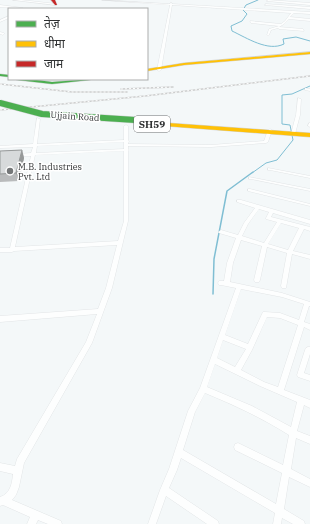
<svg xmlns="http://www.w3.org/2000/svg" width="310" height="524" viewBox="0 0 310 524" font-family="'IBM Plex Serif','Noto Sans Devanagari',serif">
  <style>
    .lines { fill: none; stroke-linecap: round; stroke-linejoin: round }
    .stream-far1 { stroke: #7fbed3; stroke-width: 1 }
    .stream { stroke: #7fbed3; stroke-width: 1.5 }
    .street-casing { stroke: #d0d3d4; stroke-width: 0.5 }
    .fast-casing { stroke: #d0d3d4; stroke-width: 1 }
    .slow-casing { stroke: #d0d3d4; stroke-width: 1 }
    .jam-casing { stroke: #d0d3d4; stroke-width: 1 }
    .street { fill: #fdfefe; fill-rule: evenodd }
    .fast { fill: #4caf50; fill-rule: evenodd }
    .slow { fill: #ffc107; fill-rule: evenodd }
    .jam { fill: #c62828; fill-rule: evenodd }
    .rail-casing { stroke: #cdcece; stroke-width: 1.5 }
    .rail { stroke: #fff; stroke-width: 1; stroke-dasharray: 2; stroke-linecap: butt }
    .fast-bridge-casing { stroke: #d0d3d4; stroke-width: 7; stroke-linecap: butt }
    .fast-bridge { stroke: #4caf50; stroke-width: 6 }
    .wall { fill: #b9bbbc }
    .shaded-wall { fill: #969999 }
    .building { fill: #d7dadb; stroke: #969999 }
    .poi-dot { fill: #747778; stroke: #fff; stroke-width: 1.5 }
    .labels { text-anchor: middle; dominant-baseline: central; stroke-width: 3; stroke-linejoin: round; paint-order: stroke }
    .far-street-label { font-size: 9px; fill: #2f3132; stroke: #fff }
    .far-poi-label { font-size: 9px; fill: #2f3132; stroke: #fff; text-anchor: start }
    .shield { fill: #fff; stroke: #6d6f70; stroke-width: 1 }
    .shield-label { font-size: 10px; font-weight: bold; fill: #2f3132 }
  </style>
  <rect width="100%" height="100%" fill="#f4f8f9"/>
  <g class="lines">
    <g class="stream-far1">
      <path d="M258,0L246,5L243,10L247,14L242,21L231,26L232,31C247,38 268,52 284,44L283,39L296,37L310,41"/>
      <path d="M252,173L266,163L277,160L293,140L290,125L282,124V95L292,94L310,86"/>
    </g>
    <path class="stream" d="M213,294L214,259L227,191L253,172"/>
    <g class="street-casing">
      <g id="street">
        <path d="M13,0H21L57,4L56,5Z"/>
        <path d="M102,0L170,4L171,2L172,4L310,12V14L294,13L290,17L310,19V21L289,19L284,24L279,27L303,29L304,31L279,29L278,28L271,30L269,35L268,36L267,35L269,29L279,26L251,23L250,21L281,24L285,21L291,13L172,5L161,70L159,71L157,70L170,5Z"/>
        <path d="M268,0L310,3V5L267,1Z"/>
        <path d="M266,4L310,7V9L265,5Z"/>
        <path d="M0,5L23,8L24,9L0,7Z"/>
        <path d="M9,16V18L0,22V20Z"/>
        <path d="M0,32L4,33V34L3,35L0,34Z"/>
        <path d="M305,88L310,89V91L305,90Z"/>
        <path d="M298,98L301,99L300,115L295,134L293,135L291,134L296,115Z"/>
        <path d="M37,118L40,119L37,144L124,140V126L126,125L128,126V140L129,141L128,144L211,145L264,141L268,130L270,129L272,130L268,142L266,143L211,147L128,146V149L129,150L128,151V221L112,288L92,343L24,463L19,487L16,495L12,500L61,521L62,524H48L38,520L36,524H27L30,517L3,505L0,506V497C10,494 12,484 13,474L0,471V463L15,466L17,459L86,342L97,314L0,322V316L98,309L106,288L117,245L14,251L12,252H0V248H10L31,156H17L15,155L17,154L31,153L33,147L0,148V146L33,144ZM124,142V149L36,153L37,146ZM124,151V221L118,241L15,247L35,155Z"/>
        <path d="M309,123H310V127L308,126Z"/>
        <path d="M268,168L310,176V178L270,170H268Z"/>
        <path d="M249,177L310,189V191L251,179H249Z"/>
        <path d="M248,189H250L310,204V206L248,191Z"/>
        <path d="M237,200H241L310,220V224L273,213L271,217L310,227V231L304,229L293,251L310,255V259L292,254L286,288H282L281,286L287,253L267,247L260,280L259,282H255L254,280L262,246L241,240L233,263L230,282L282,293L310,302V306H309L304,322L310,324V330L304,327L284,390L310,400V408L304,405L297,431L310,436V444L296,438L291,469L310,479V487L289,477L284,509L304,521L305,524H293L282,518L281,524H273L275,513L181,458L177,470L169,488L218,521L219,524H207L166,496L156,524H148L160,490L169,469L188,411L200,388L236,288L221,285H219L218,283L219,281H224L227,263L236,238L219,233L218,232L221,230L238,235L244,223L255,208L237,202ZM259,209L269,212L266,218V219L277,222L264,243L242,236L248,224ZM281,223L299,228L288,250L268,244ZM241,289L282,297L304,304L299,320L280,313L265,312H263L262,314L248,344L225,335ZM267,317L280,318L298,325L278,387L264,382L241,370L252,350ZM223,340L246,349L235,367L217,358ZM215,364L260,386L297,402L291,427L252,406L207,387ZM205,393C234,405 262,418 289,435L283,465L238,443L235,444L234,447L235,450L282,473L276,504L183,450L195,412Z"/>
        <path d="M308,347H310V354L304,373L310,375V381L298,377L297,375L305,350L306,348Z"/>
      </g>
    </g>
    <g class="fast-casing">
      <g id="fast">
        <path d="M0,74L9,75V77L0,76Z"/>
        <path d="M15,79H29L52,82L92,79L90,80L52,84L17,80Z"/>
      </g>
    </g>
    <g class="slow-casing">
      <g id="slow">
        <path d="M310,52V54L184,65L147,71V69L184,63Z"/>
        <path d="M140,121L310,133V137L138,124L137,123Z"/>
      </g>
    </g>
    <g class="jam-casing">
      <path id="jam" d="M51,0H55L57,5H55Z"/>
    </g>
    <use href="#street" class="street"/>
    <use href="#fast" class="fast"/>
    <use href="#slow" class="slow"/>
    <use href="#jam" class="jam"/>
    <g class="rail-casing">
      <g id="rail">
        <path d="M0,84L72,92H127"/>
        <path d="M121,89L173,87"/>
        <path d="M0,110L145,96L310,76"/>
      </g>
    </g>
    <use href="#rail" class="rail"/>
    <g class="fast-bridge-casing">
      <path id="fast-bridge" d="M0,103L42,114L151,121"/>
    </g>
    <use href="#fast-bridge" class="fast-bridge"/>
  </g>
  <path class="wall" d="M22,150L24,158L19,181L0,182V151Z"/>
  <path class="shaded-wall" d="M22,150L24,158L19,181L16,173Z"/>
  <path class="building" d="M22,150L16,173L0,174V151Z"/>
  <circle class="poi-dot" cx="10" cy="171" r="4"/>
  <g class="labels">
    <g class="far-street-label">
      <text transform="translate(75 116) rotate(4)">Ujjain Road</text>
    </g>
    <g class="far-poi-label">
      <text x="18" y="166">M.B. Industries<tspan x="18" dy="10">Pvt. Ltd</tspan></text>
    </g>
    <rect class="shield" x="134" y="116" width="36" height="16" rx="3"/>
    <g class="shield-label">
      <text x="152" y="124">SH59</text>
    </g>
  </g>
  <rect x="8" y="8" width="140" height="72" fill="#ffffff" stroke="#acadad"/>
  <rect x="16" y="21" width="20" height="6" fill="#4caf50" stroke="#acadad"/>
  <text x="44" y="28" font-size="12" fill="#2f3132">तेज़</text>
  <rect x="16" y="41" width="20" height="6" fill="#ffc107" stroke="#acadad"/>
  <text x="44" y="48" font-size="12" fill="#2f3132">धीमा</text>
  <rect x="16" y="61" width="20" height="6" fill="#c62828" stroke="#acadad"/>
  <text x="44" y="68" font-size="12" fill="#2f3132">जाम</text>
</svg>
